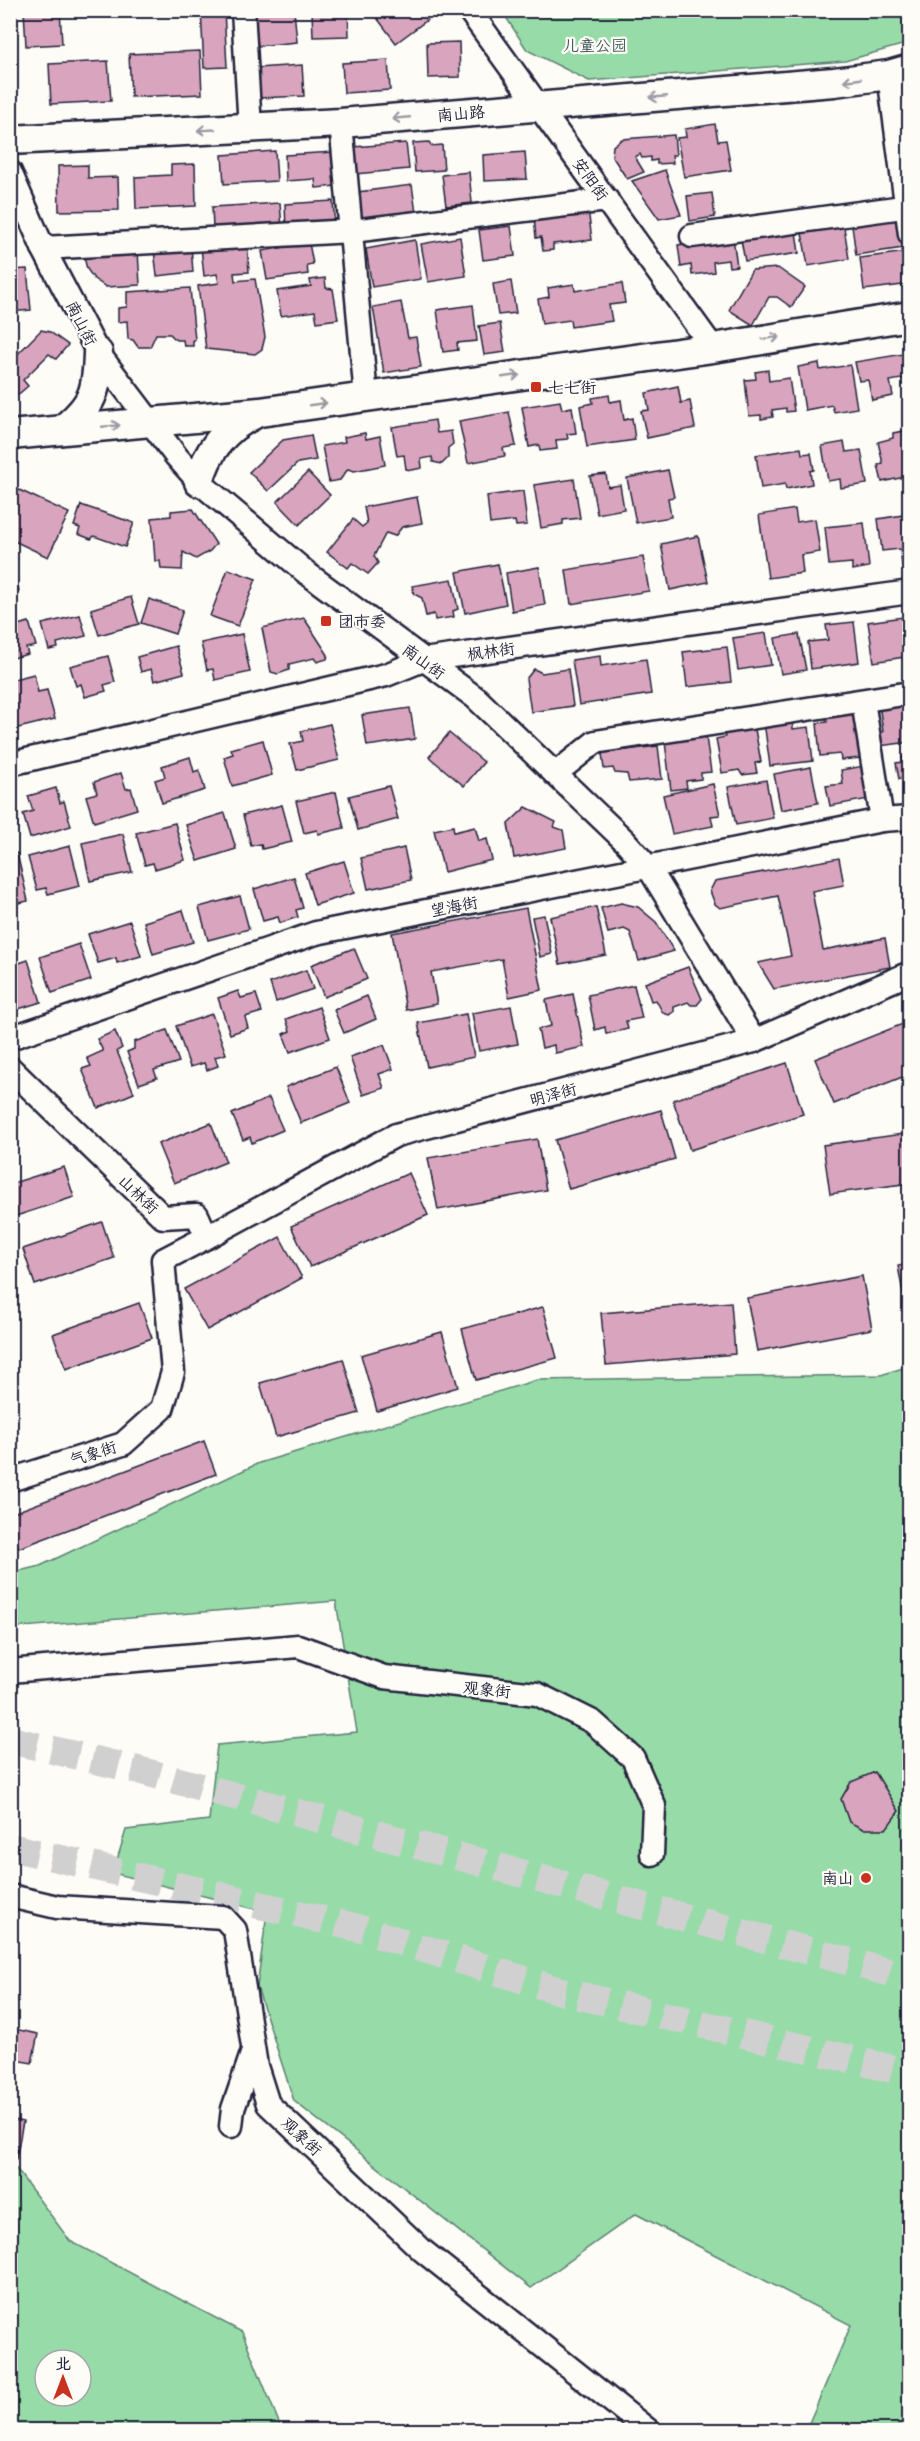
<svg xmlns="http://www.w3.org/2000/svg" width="920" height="2441" viewBox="0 0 920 2441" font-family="Delius,'LXGW WenKai TC',sans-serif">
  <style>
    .green { fill: #97dca8; stroke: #5c7f72; stroke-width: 1.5; fill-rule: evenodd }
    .building { fill: #d9a4bd; stroke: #22223b; stroke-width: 1.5 }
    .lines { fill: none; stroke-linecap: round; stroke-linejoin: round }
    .major-tunnel { stroke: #d1d0d1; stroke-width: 28; stroke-dasharray: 28 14; stroke-linecap: butt }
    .minor-casing { stroke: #22223b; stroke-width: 27 }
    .major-casing { stroke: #22223b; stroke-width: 33 }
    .minor { stroke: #fdfcf7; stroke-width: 22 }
    .major { stroke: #fdfcf7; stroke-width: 28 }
    .oneway { stroke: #9a9aa2 }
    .poi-dot { fill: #c8321e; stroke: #fdfcf7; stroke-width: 2 }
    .labels { text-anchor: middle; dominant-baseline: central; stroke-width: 4.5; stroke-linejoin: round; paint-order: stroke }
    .park-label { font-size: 16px; fill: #455a5c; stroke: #fdfcf7 }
    .street-label { font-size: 16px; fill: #22223b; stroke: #fdfcf7 }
    .poi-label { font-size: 16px; fill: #22223b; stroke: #fdfcf7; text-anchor: start }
  </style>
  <rect width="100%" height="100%" fill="#fdfcf7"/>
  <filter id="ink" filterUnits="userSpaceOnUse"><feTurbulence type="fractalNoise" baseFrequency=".0167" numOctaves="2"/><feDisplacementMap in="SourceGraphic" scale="12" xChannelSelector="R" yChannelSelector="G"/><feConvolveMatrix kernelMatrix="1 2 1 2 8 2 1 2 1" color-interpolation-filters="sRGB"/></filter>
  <g filter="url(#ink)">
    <g class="green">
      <path d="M502,11H909V43L845,61L589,81L527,50Z"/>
      <path d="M909,1366V2430H806L851,2325L636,2214L531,2288L294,2101L257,1987L267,1912L113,1873L126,1830L209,1820L217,1745L357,1732L336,1601L11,1628L10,1573L40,1566L259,1463L537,1380L881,1375Z"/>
      <path d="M11,2162L70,2241L242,2332L282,2430H11ZM45,2360H81V2396H45Z"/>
    </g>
    <g class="building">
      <path d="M24,10H60L62,44L26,46Z"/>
      <path d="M201,10H224L227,67L204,68Z"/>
      <path d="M294,10L297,42L258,46L254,13Z"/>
      <path d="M312,10H348L349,36L313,37Z"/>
      <path d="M371,10H420L427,20L396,43Z"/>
      <path d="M459,42L460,77L428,78L427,43Z"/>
      <path d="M200,51L202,94L131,97L129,54Z"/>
      <path d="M388,60L390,90L344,93L342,63Z"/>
      <path d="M108,61L111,101L51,104L49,64Z"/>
      <path d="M302,65L304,96L258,98L256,68Z"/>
      <path d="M715,124L718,141L726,140L731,170L684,177L677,138L686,137L685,129Z"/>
      <path d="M674,135L676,155H672L673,163L657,164V160L651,161V157L642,158L640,154L635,157L644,172L627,179L612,156L613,146L622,139Z"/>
      <path d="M429,142L431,146L442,145L444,170L415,172L413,143Z"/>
      <path d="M406,143L409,169L355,174L353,147Z"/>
      <path d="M275,151L277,181L224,184L222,155Z"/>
      <path d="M334,152L336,186L316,188L315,179L286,181L285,155Z"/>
      <path d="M525,152L527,179L484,181L483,155Z"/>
      <path d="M195,164L196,206L136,209L135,177L171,175V165Z"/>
      <path d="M88,165V178L118,177L119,210L59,211L58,166Z"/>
      <path d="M665,170L681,215L659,219L632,181Z"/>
      <path d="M469,172L472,203L446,206L442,175Z"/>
      <path d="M412,185L416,213L362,221L358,192Z"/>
      <path d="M712,193L715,217L690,221L687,196Z"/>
      <path d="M333,201L335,228L286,230L285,204Z"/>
      <path d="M280,203L282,228L213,227L212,207Z"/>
      <path d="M588,209L592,240L553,244V250L543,251L541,237L536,238L534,216Z"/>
      <path d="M898,219L903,248L856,255L852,226Z"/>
      <path d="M843,221L849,259L808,266L801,228Z"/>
      <path d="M511,226L515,256L483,260L479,230Z"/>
      <path d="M796,232L799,253L745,261L741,240Z"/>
      <path d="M460,237L466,276L428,282L421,244Z"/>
      <path d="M733,238L737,266L729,267L728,260L713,262L714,272L692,275L691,265L681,267L678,245Z"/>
      <path d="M415,240L421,279L372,287L366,249Z"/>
      <path d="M247,243L249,272L234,273L235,281L255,279L265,337L262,349L255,354L206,349L198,286L219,283L217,274L204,276L201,247Z"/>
      <path d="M309,243L313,264L307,265L308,274L267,280L262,251Z"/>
      <path d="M191,246L193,272L157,276L154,249Z"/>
      <path d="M138,251L140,285L106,287L94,279L87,269L83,253Z"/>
      <path d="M907,252L910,284L864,290L860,258Z"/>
      <path d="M778,268L805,287L791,307L777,297H769L753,325L729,310L752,270Z"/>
      <path d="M27,269L31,310L10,312V270Z"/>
      <path d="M325,278L326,288L333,289L338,319L317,322L315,311L281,316L277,291L311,286L310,280Z"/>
      <path d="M511,281L516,313L498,315L493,284Z"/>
      <path d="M622,283L625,303L609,305L612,321L571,327L570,320L542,324L538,299L549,297L548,288L574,284L575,291Z"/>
      <path d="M190,288L195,340H193V346H184L183,340H176L170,334H156L150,347H138L133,340L128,339L127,321L118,322V308L127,307V292Z"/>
      <path d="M401,302L408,338L416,337L421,367L384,373L373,307Z"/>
      <path d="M473,305L477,341L457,343L458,350L443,352L437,310Z"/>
      <path d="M500,323L505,352L484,355L479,326Z"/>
      <path d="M41,330L50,332L68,345L56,359L49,354L23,380L28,386L14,398L10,395V362Z"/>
      <path d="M903,354L907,378L890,381L893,396L872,400L868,380L859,381L855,362Z"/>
      <path d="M819,363L820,370L850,365L857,408L834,412L832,405L805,410L798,367Z"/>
      <path d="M768,370L769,381L789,378L794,411L786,412V408L772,410L773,417L761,419V415L749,416L745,380L756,379L755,372Z"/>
      <path d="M678,386L681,403L690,401L695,428L647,438L641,411L649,410L646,393Z"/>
      <path d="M609,395L610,402L621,400L624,420L632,418L635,440L587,447L580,406L593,403L592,398Z"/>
      <path d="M560,401L562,409L572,407L576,433L567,434L568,439L556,440L557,449L540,451L539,445L529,447L522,407Z"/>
      <path d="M509,412L516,446L503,448L505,456L468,463L459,421Z"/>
      <path d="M435,420L437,433L451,431L453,444L448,448V458L442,464L433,462L432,457L421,459L422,468L412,470L406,469L404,455L397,456L392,427Z"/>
      <path d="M910,430L909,476L882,482L878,465L883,464L878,442L893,438V433Z"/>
      <path d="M365,433L366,439L380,436L385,465L354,471L348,469L340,480L329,482L322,446L345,442L344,437Z"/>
      <path d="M311,435L316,460L298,463L268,491L249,472L283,440Z"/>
      <path d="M844,442L846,452L861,450L867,484L841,488L840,479L828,481L822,446Z"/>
      <path d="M801,448L802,454L811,453L814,470L810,471L812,484L786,489L785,484L761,488L756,455Z"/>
      <path d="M668,470L674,497L668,498L671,517L636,523L627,478Z"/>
      <path d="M308,472L330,495L299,525L277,502Z"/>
      <path d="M606,474L608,487L620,485L624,509L597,514L590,476Z"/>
      <path d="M574,479L580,518L563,520V524L541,528L534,485Z"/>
      <path d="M17,489L69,513L48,557L10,539V503Z"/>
      <path d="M523,491L527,525L516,526L515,521L490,524L487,496Z"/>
      <path d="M417,497L422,523L402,527L395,536L386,533L374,556L378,563L368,574L352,563L348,568L327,552L353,519L362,527L367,523L364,507Z"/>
      <path d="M81,505L134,523L125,547L94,536L91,539L78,534L80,528L74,526Z"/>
      <path d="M193,509L216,544L210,551L196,559L183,552L182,570L161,569L160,561H155L152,518L171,516V511Z"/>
      <path d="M795,509L797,522L815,519L820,552L801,555L803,573L768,578L759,515Z"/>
      <path d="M910,514V564L902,565L900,549L882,551L878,519Z"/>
      <path d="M864,523L869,567L852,570V563L829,565L825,527Z"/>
      <path d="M698,536L708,582L670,590L661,544Z"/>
      <path d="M643,557L649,591L571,604L566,570Z"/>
      <path d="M10,564L19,591L10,594Z"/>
      <path d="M498,564L506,604L465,613L457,572Z"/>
      <path d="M539,567L545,605L512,611L506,573Z"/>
      <path d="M228,569L256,579L238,626L210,616Z"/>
      <path d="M452,579L458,609L453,611L454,617L435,620L434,614L426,616L422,598L414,594L412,586Z"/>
      <path d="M131,597L139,624L99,635L91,609Z"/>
      <path d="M149,599L183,610L175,634L141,623Z"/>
      <path d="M80,615L86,636L57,643L58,648L49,650L42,624Z"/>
      <path d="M910,616V656L874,662L868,622Z"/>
      <path d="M304,618L328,655L327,659L317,662L314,658L289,664V670L278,674L271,672L262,628Z"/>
      <path d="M29,622L36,646L26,648L28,654L10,659V627Z"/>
      <path d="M854,622L859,662L811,669L808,642L828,640L826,625Z"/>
      <path d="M766,633L771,665L738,670L733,638Z"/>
      <path d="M242,634L250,672L215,680L213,669L207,670L201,643Z"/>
      <path d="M799,634L806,670L781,674L775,638Z"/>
      <path d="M176,646L184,673L154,681L151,669L141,672L137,657Z"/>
      <path d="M727,647L731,682L687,687L683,652Z"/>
      <path d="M108,656L115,682L104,685L106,691L85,697L81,684L76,686L70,666Z"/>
      <path d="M600,656L601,666L646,659L651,694L579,705L572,660Z"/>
      <path d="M534,669L542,673L568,669L573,706L531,712L526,679Z"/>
      <path d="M34,674L38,692L47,690L55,719L10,730V680Z"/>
      <path d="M910,700V742L879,746L877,733L883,732L879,704Z"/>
      <path d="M410,708L415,739L367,746L362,715Z"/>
      <path d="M856,708L861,758L841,760L840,754L820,756L817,723L827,722L826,711Z"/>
      <path d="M792,719L793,729L809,727L813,761L770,766L764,722Z"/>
      <path d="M330,724L339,760L297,770L290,744L303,741L301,731Z"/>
      <path d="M754,724L761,762L755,763L757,773L742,775L739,770L722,773L716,739L725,737L723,730Z"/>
      <path d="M705,730L711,772L701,773V779L686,781L687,788L671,790L665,742Z"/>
      <path d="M449,733L484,762L464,786L429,757Z"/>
      <path d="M263,740L272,775L232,786L224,757L233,754L231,749Z"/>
      <path d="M658,746L662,779L629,782L627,774L615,773L613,768L604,769L602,753Z"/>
      <path d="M910,756V796H907L904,778L899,779L896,763L903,762L902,757Z"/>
      <path d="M190,757L194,772L199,770L205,790L162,803L155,780L165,777L162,766Z"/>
      <path d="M864,766L869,799L830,806L826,786L843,784L841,770Z"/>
      <path d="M811,767L818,803L781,810L774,774Z"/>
      <path d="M121,773L126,789L131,788L137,809L94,822L86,796L97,793L94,782Z"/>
      <path d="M766,780L773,818L736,825L728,787Z"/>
      <path d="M713,784L720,815L711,816L713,826L672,834L663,795Z"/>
      <path d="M389,786L398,819L358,830L349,796Z"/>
      <path d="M56,788L60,803L64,801L71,826L30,838L23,814L33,811L28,796Z"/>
      <path d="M336,792L344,828L318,834L317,830L304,833L296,801Z"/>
      <path d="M282,805L292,842L262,849L261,844L251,846L243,815Z"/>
      <path d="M526,807L556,822L554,827L563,830L566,848L514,858L508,824Z"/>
      <path d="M225,813L236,849L198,861L186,825Z"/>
      <path d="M175,823L185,860L155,869L153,863L145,865L136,833Z"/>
      <path d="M453,826L454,832L475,827L479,841L487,839L492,860L444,872L434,830Z"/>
      <path d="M123,834L132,872L90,881L82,843Z"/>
      <path d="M70,846L80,886L48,894L46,888L37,890L28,857Z"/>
      <path d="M404,848L411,880L368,889L361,858Z"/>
      <path d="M17,853L28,901L10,905V855Z"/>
      <path d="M839,858L844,885L812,891L823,950L885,938L890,967L774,989L758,963L791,956L778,896L720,908L715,904L710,891L715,881Z"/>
      <path d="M344,861L354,893L315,905L305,873Z"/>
      <path d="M294,877L303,908L296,910L298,917L280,923L278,917L263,921L254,889Z"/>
      <path d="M240,896L249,929L208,940L199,907Z"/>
      <path d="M621,903L638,907L656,922L674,951L639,961L630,932L624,929L608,933L601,908Z"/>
      <path d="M596,907L606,955L560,964L550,917Z"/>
      <path d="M526,908L542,990L509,997L502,959L431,972L437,1004L406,1010L392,933Z"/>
      <path d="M183,910L193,942L153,954L144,922Z"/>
      <path d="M544,915L552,954L540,957L532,917Z"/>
      <path d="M130,921L141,956L117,963L116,958L98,963L88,934Z"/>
      <path d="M79,944L91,980L52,993L40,957Z"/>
      <path d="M354,948L367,979L324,997L311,965Z"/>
      <path d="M28,960L41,1002L12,1011L10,966Z"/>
      <path d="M688,967L702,999L697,1005H691L688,1002L674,1007V1012L669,1015L663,1013L656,1000L651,1001L645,983Z"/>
      <path d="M306,970L313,989L276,1002L270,983Z"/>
      <path d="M634,985L642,1018L626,1021L628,1029L606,1034L605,1027L595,1030L588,995Z"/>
      <path d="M238,991L241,998L256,994L262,1012L245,1017L248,1028L230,1034L218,998Z"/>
      <path d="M573,994L584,1047L555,1053L554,1045L542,1048L538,1029L551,1026L546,1000Z"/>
      <path d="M367,996L376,1019L344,1033L334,1010Z"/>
      <path d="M511,1006L518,1044L479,1051L472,1013Z"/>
      <path d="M319,1007L330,1038L290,1052L283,1034L290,1031L286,1019Z"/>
      <path d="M212,1014L226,1054L215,1057L218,1066L207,1070L204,1063L190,1067L176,1026Z"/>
      <path d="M466,1014L474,1057L427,1067L418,1023Z"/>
      <path d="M910,1021V1074L834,1104L815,1059Z"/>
      <path d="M167,1030L179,1062L154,1070L157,1078L139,1084L127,1052L134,1049V1042Z"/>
      <path d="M115,1031L122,1048L117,1051L134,1093L98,1108L82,1069L91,1066L87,1058L103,1051L97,1039Z"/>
      <path d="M384,1045L393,1069L379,1074L384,1088L363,1095L350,1057Z"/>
      <path d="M787,1063L803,1114L690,1150L673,1100Z"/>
      <path d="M336,1067L350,1103L301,1123L286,1087Z"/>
      <path d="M269,1098L283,1130L252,1143L250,1137L243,1140L232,1114Z"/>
      <path d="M661,1110L675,1159L569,1189L555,1140Z"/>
      <path d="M211,1123L226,1162L174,1183L158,1144Z"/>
      <path d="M910,1133V1183L830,1194L823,1145Z"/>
      <path d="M537,1139L546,1190L438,1210L428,1158Z"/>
      <path d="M64,1167L74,1197L13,1217L10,1208V1184Z"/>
      <path d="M409,1173L428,1215L310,1267L291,1226Z"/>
      <path d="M102,1222L114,1258L35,1285L23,1249Z"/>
      <path d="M280,1237L302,1278L207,1330L184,1289Z"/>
      <path d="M910,1264V1314L907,1315L898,1266Z"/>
      <path d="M862,1276L872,1329L757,1351L747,1298Z"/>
      <path d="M731,1302L735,1354L606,1365L601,1313Z"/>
      <path d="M139,1303L152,1338L66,1369L53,1334Z"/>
      <path d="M543,1307L557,1358L476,1380L462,1329Z"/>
      <path d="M442,1332L458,1387L377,1411L361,1355Z"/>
      <path d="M343,1359L359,1413L276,1437L260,1383Z"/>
      <path d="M204,1441L216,1474L19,1548L10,1524V1514Z"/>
      <path d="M875,1772L899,1811L886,1829H863L849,1822L841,1799L851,1782Z"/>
      <path d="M10,2028L38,2034L32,2063L10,2059Z"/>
      <path d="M10,2119L23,2122L16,2159L10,2158Z"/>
    </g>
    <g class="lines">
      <g class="major-tunnel">
        <path d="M10,1740L138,1770L910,1978"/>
        <path d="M10,1847L354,1927L560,1991L910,2073"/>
      </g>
      <g class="minor-casing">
        <g id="minor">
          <path d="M243,10L250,128"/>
          <path d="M469,10L713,348"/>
          <path d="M889,75L910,234"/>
          <path d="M341,123L366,397"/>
          <path d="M10,172L43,248L98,353L176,456L199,482L308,574L476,698L625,841L649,868L754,1041"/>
          <path d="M692,236L910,206"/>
          <path d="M43,248L352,231L607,200"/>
          <path d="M863,701L882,820"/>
          <path d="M10,764L386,675L423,660L910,592"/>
          <path d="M555,774L595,742L910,693"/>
          <path d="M10,1038L316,933L882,820L910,818"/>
          <path d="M10,1068L163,1217L197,1215L207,1237L163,1260L173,1372L162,1409L123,1444L10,1480"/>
          <path d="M207,1237L396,1135L754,1041L910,973"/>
          <path d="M10,1671L298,1646L384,1677L537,1694L593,1722L633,1758L654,1806L652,1854"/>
          <path d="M10,1896L57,1907L223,1917L235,1930L256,2066L268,2104L423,2251L648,2430"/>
          <path d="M231,2126L233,2109L253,2051"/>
        </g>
      </g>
      <g class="major-casing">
        <g id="major">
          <path d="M10,140L341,123L834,82L889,75L910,69"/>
          <path d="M62,430C93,405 97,392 98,353"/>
          <path d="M10,435L260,412L713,348L910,316"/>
          <path d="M199,482C207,451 224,429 253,415"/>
        </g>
      </g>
      <use href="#minor" class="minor"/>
      <use href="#major" class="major"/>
    </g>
    <defs><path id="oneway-shaft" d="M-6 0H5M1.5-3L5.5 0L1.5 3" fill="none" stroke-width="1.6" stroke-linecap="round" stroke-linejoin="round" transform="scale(1.5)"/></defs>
    <g class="oneway">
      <use href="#oneway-shaft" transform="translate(852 80) rotate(172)"/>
      <use href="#oneway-shaft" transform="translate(658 97) rotate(175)"/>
      <use href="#oneway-shaft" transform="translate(401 118) rotate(175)"/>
      <use href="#oneway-shaft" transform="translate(206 130) rotate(177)"/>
      <use href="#oneway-shaft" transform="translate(771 338) rotate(-9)"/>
      <use href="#oneway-shaft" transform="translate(511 376) rotate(-8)"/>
      <use href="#oneway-shaft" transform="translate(318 404) rotate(-8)"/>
      <use href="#oneway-shaft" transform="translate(111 426) rotate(-5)"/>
    </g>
  </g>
  <g class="poi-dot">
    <rect x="530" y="381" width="12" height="12" rx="3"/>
    <rect x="320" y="615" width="12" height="12" rx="3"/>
    <circle cx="866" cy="1878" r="6"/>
  </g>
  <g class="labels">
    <g class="park-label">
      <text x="595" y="45">儿童公园</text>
    </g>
    <g class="street-label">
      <text transform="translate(461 113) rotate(-5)">南山路</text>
      <text transform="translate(591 179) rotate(54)">安阳街</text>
      <text transform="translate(82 323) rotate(63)">南山街</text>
      <text transform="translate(491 651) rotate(-8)">枫林街</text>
      <text transform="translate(424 661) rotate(36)">南山街</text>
      <text transform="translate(454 906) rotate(-11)">望海街</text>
      <text transform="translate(553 1094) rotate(-15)">明泽街</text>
      <text transform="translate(139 1194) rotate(44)">山林街</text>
      <text transform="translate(93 1453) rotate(-18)">气象街</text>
      <text transform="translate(487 1689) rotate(6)">观象街</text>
      <text transform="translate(302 2136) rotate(43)">观象街</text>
    </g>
    <g class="poi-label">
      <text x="548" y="387">七七街</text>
      <text x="338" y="621">团市委</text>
      <text x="854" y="1878" text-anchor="end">南山</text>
    </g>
  </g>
  <rect width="920" height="2441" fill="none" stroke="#fdfcf7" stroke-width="36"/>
  <rect x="18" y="18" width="884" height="2405" fill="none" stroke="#22223b" stroke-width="2" filter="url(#ink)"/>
  <g transform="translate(63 2378)"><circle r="28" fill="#fdfcf7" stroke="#a5a5ac" stroke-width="1.5"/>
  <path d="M0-4.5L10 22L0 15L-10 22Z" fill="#c8321e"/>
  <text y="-9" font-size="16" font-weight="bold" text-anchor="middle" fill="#22223b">北</text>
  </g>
</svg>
